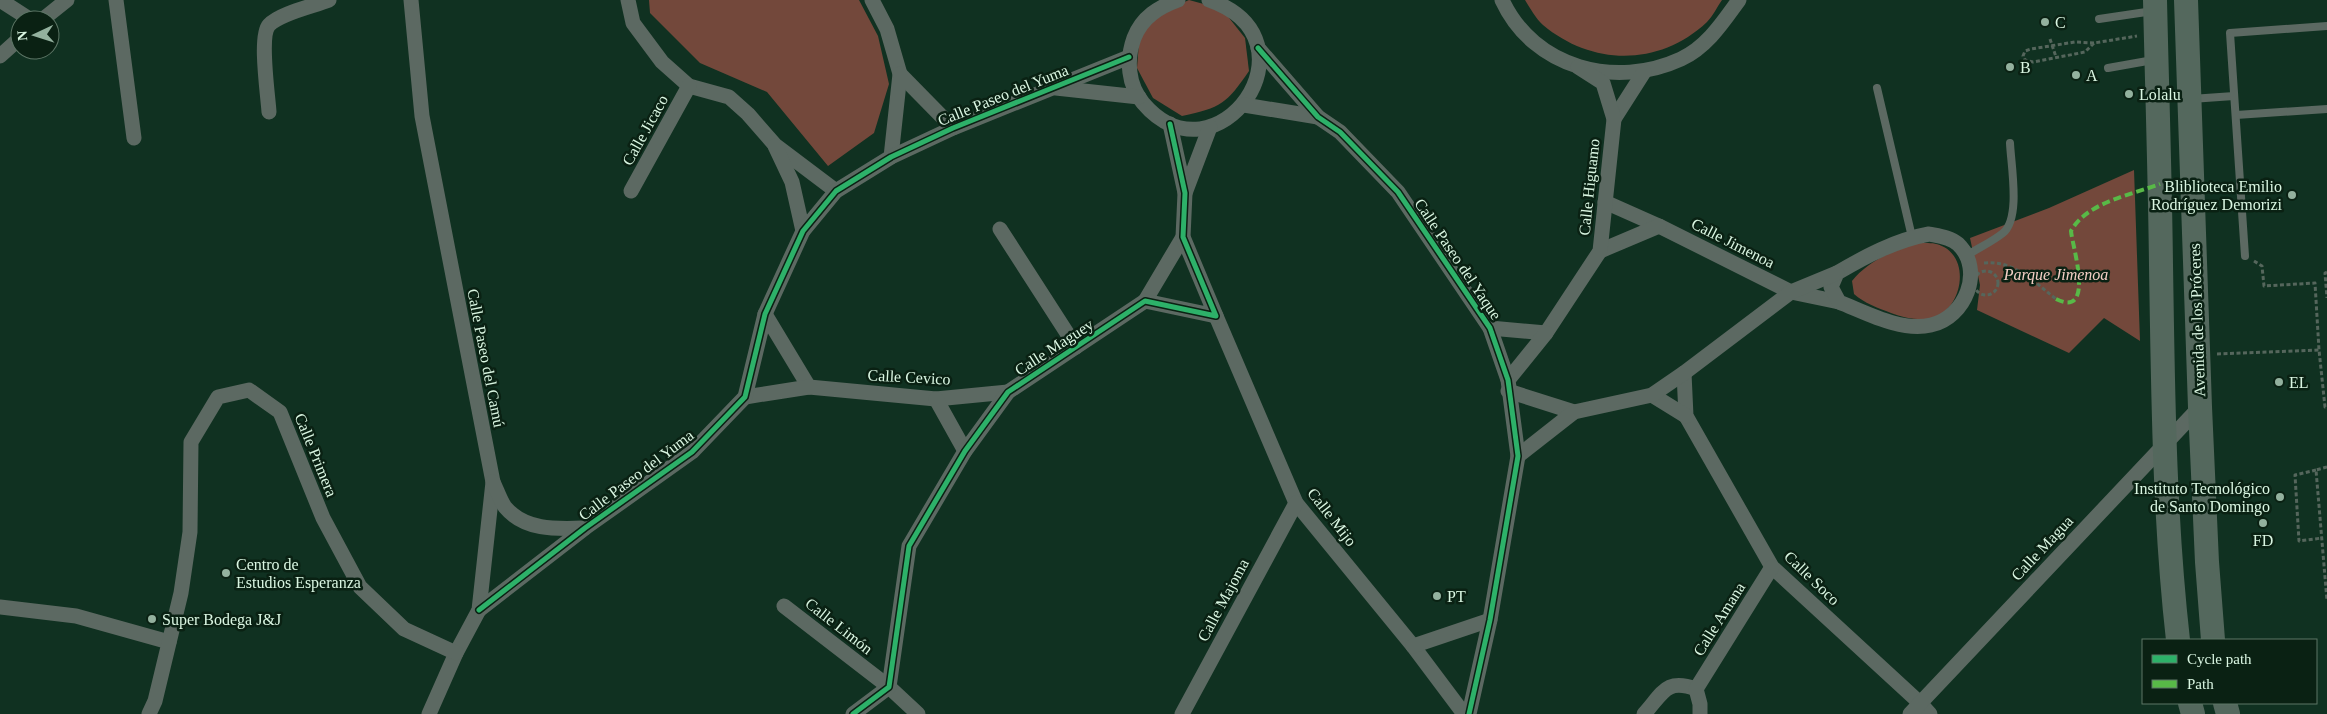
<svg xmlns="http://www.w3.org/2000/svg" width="2327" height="714" viewBox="0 0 2327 714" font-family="Georgia,serif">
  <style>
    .green { fill: #73483b }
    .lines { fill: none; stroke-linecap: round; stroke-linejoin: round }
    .path { stroke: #55665c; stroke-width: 3; stroke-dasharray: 4 2.5; stroke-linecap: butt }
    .service { stroke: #5c6962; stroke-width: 8 }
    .minor { stroke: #5c6962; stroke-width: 15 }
    .primary { stroke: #54685d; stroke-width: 24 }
    .quiet { stroke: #58b947; stroke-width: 4; stroke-dasharray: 8 4; stroke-linecap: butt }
    .cycleway-casing { stroke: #0a2113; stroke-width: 8 }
    .cycleway { stroke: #2db169; stroke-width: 5 }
    .poi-dot { fill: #93b19e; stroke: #0a2113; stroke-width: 2 }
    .labels { text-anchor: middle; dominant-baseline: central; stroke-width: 5; stroke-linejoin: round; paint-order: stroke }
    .poi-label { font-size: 16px; fill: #daf6e2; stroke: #0a2113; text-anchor: start }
    .street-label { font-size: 16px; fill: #daf6e2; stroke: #0a2113 }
    .park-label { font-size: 16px; font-style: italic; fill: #f5cfc5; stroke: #0a2113 }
  </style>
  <rect width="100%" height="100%" fill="#103121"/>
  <g class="green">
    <path d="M649,0H859L878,36L889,84L874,133L828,166L767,92L700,63L650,13Z"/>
    <path d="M1189,0L1222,9L1245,38L1249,71C1227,103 1221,108 1182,116L1153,98L1137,68L1140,30L1164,11Z"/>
    <path d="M1525,0H1722C1717,7 1713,16 1707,22C1659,67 1592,66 1543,25C1536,19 1530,8 1525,0Z"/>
    <path d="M2134,170L2140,341L2104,318L2069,353L1977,310L1980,285L1970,238L2049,208Z"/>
    <path d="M1918,243C1927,243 1936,242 1944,247C1971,262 1961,310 1933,318C1919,321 1904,318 1891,313C1878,308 1864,303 1854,294L1852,281C1868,261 1894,249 1918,243Z"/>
  </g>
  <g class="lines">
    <g class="path">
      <path d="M2050,39L2056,57"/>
      <path d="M2094,43L2075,42L2031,49L2025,51L2023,56L2025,60L2033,62L2075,54L2085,52L2094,43L2137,36"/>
      <path d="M2254,261L2262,266L2264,286L2315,283L2319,350L2325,407H2327"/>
      <path d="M1984,263C2014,260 2034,282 2056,299"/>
      <circle cx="1986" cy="283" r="12"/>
      <path d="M2327,272L2325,273L2327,298"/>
      <path d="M2217,354L2319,350"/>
      <path d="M2327,467L2316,470L2327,601"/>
      <path d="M2316,470L2295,475L2299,541L2322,538"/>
    </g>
    <g class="service">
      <path d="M2099,19L2153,11"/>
      <path d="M2108,68L2153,60"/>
      <path d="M1877,88L1912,237"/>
      <path d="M2191,99L2234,96"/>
      <path d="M2236,115L2327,109"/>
      <path d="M1966,256C1978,248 1992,242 2003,233C2021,218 2011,166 2010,143"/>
      <path d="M2245,256L2230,33L2327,26"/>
    </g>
    <g class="minor">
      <path d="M0,0L31,20"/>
      <path d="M116,0L134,138"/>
      <path d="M411,0L422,116L493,482L479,610L456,653L429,714"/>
      <path d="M628,0L633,23L662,62L689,86L729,97L748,114L775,145L836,191"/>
      <path d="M872,0L887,29L900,74L891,157"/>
      <path d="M1178,0C1159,7 1142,17 1134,38C1126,60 1128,85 1143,103C1216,189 1324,40 1209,0"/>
      <path d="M1502,0C1534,69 1616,89 1681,59C1707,47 1723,22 1739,0"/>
      <path d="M42,20L67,0"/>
      <path d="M1258,48L1318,117L1340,132L1398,192L1490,328L1508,380L1518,456L1490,620L1469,714"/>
      <path d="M0,56L20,38"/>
      <path d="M900,74L953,128"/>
      <path d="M1056,88L1139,97"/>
      <path d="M1244,105L1318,117"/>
      <path d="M269,112C268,95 259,36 269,25C280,13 314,6 329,0"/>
      <path d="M1614,119L1644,72"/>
      <path d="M775,146L792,182L803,231"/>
      <path d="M631,191L689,86"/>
      <path d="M1185,193L1210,127"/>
      <path d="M1605,202L1659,226L1791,292L1839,302"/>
      <path d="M1000,229L1076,347"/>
      <path d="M1929,234C1939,236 1950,237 1958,244C1985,270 1965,318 1931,325C1901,332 1867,313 1839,302L1831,287L1837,273C1866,256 1896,240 1929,234Z"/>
      <path d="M1600,251L1659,226"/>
      <path d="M1145,301L1183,237"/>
      <path d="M765,314L809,387"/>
      <path d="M1216,316L1296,503L1413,646L1464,714"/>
      <path d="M1490,328L1546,333L1600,251L1614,119L1603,83L1578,67"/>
      <path d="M1684,373L1686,416L1772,567L1921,704L1930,714"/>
      <path d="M1508,380L1546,333"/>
      <path d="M1508,391L1574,412"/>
      <path d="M1652,395L1686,416"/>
      <path d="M745,397L809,387L936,399L1008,392"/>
      <path d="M936,399L965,451"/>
      <path d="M1518,456L1574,412L1652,395L1684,373L1791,292L1837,273"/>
      <path d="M493,482C497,490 500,500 505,507C525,531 557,529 585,528"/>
      <path d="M784,606L889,687L918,714"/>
      <path d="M0,607L76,616L169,642"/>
      <path d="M479,610L585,528L692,452L745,397L765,314L803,231L836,191L891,157L953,128L1129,57"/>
      <path d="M1413,646L1490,620"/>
      <path d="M149,714L155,701L181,593L190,532L191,442L218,397L249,390L280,412L323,518L360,587L404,629L456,653"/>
      <path d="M853,714L889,687L909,546L965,451L1008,392L1145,301L1216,316L1183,237L1185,193L1170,124"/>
      <path d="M1182,714L1296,503"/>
      <path d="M1644,714C1663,693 1666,678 1696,689"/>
      <path d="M1700,714V704L1696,689L1772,567"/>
      <path d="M1910,714L2200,407"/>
    </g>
    <g class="primary">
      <path d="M2155,0C2157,88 2160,177 2161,265C2163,390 2164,516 2178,640"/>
      <path d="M2186,0L2200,407L2207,562L2213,640"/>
      <path d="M2190,703L2193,714"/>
      <path d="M2225,703L2228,714"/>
    </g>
    <path class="quiet" d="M2056,299C2096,319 2072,245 2071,231C2087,202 2131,195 2160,184"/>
    <g class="cycleway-casing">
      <g id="cycleway">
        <path d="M1258,48L1318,117L1340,132L1398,192L1490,328L1508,380L1518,456L1490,620L1469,714"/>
        <path d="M479,610L585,528L692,452L745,397L765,314L803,231L836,191L891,157L953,128L1129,57"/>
        <path d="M853,714L889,687L909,546L965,451L1008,392L1145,301L1216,316L1183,237L1185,193L1170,124"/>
      </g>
    </g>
    <use href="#cycleway" class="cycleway"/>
  </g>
  <g class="poi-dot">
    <circle cx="2045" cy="22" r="5"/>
    <circle cx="2010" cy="67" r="5"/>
    <circle cx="2076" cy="75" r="5"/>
    <circle cx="2129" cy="94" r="5"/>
    <circle cx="2292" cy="195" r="5"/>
    <circle cx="2279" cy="382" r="5"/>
    <circle cx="2280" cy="497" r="5"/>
    <circle cx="2263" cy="523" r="5"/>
    <circle cx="226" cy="573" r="5"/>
    <circle cx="1437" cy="596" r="5"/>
    <circle cx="152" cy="619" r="5"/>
  </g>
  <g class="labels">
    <g class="poi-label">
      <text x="2055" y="22">C</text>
      <text x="2020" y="67">B</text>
      <text x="2086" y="75">A</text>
      <text x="2139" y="94">Lolalu</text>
      <text x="2282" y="186" text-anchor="end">Bliblioteca Emilio<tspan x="2282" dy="18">Rodríguez Demorizi</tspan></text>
      <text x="2289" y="382">EL</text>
      <text x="2270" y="488" text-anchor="end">Instituto Tecnológico<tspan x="2270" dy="18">de Santo Domingo</tspan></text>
      <text x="2263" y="540" text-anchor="middle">FD</text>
      <text x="236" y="564">Centro de<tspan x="236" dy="18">Estudios Esperanza</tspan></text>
      <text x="1447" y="596">PT</text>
      <text x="162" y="619">Super Bodega J&amp;J</text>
    </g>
    <g class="street-label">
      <text transform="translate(1003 95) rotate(-22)">Calle Paseo del Yuma</text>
      <text transform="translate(645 130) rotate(-61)">Calle Jicaco</text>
      <text transform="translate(1589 187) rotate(-84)">Calle Higuamo</text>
      <text transform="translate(1733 243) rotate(27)">Calle Jimenoa</text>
      <text transform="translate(1458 259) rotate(56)">Calle Paseo del Yaque</text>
      <text transform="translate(2197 320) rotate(-92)">Avenida de los Próceres</text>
      <text transform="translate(1054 347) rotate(-33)">Calle Maguey</text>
      <text transform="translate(486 358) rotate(79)">Calle Paseo del Camú</text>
      <text transform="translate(909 377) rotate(3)">Calle Cevico</text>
      <text transform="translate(316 455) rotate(68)">Calle Primera</text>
      <text transform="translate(636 475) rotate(-37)">Calle Paseo del Yuma</text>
      <text transform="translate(1332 517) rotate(52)">Calle Mijo</text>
      <text transform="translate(2042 548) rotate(-47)">Calle Magua</text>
      <text transform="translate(1812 578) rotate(44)">Calle Soco</text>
      <text transform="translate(1223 600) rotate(-62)">Calle Majoma</text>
      <text transform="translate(1719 619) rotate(-58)">Calle Amana</text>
      <text transform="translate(839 626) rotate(38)">Calle Limón</text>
    </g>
    <g class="park-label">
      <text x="2056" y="274">Parque Jimenoa</text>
    </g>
  </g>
  <rect x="2142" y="639" width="175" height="65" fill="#0a2113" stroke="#5d7666"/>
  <rect x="2152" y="655" width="25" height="8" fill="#2db169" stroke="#5d7666"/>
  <text x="2187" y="664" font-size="15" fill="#daf6e2">Cycle path</text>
  <rect x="2152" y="680" width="25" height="8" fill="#58b947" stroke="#5d7666"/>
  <text x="2187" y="689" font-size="15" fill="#daf6e2">Path</text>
  <g transform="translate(35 35) rotate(266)"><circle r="24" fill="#0a2113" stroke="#5d7666"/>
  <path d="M0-4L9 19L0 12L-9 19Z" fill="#93b19e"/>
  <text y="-8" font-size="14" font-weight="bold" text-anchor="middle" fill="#daf6e2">N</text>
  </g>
</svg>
